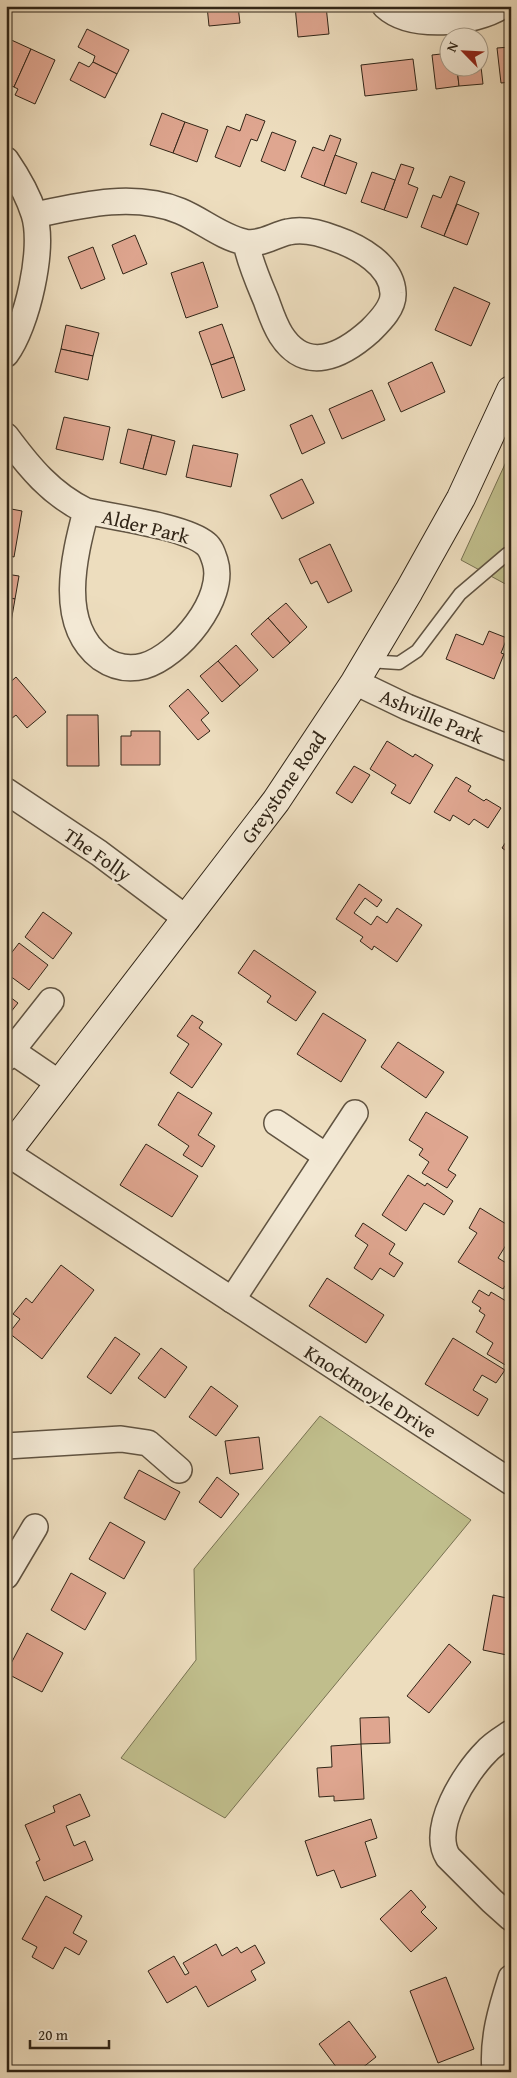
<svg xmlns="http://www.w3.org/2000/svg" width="517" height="2078" viewBox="0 0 517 2078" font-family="'Gentium Book Plus',serif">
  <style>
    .green { fill: #c0be8c; stroke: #787252 }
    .building { fill: #dfa690; stroke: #312517 }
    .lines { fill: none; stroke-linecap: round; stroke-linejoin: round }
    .lane-casing { stroke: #605341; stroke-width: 15 }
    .street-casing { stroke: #605341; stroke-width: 28 }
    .secondary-casing { stroke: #312517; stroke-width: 30 }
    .lane { stroke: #f3e9d5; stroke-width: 12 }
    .street { stroke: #f3e9d5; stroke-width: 25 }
    .secondary { stroke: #f3e9d5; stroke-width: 28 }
    .labels { text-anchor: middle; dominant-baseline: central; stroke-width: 4.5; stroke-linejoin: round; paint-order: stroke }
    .street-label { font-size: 20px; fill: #312517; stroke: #f3e9d5 }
  </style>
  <rect width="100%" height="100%" fill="#edddbe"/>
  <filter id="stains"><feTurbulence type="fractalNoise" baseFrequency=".004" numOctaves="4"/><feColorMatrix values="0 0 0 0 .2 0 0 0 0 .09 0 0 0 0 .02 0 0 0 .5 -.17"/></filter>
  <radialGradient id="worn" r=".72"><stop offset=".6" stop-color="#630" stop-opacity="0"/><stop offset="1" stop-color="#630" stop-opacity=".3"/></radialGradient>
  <g class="green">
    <path d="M511,451V587L461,560Z"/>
    <path d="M320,1416L471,1520L225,1818L121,1758L196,1660L194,1569Z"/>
  </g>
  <g class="building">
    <path d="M207,6H238L240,23L209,26Z"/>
    <path d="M295,6H326L329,34L298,37Z"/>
    <path d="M87,29L129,50L117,74L93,62L95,56L78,47Z"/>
    <path d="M7,38L31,49L14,87L6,83Z"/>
    <path d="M511,47V82L501,83L497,48Z"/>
    <path d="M31,49L55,60L35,104L15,95L18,89L14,87Z"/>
    <path d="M450,53V68H457L459,86L436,89L432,55Z"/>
    <path d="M480,58L483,84L459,86L457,68H480Z"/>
    <path d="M413,59L417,90L365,96L361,65Z"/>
    <path d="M79,62L89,67L93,62L117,74L105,98L70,80Z"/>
    <path d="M162,113L185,122L173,153L150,145Z"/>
    <path d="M246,114L265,121L257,141L251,139L240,167L215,157L227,126L240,131Z"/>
    <path d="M185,122L208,130L197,162L173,153Z"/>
    <path d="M272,132L296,141L285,171L261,161Z"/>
    <path d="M330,135L341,139L324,186L301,177L313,147L324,151Z"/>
    <path d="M335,155L357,163L346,194L324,186Z"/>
    <path d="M401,164L414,168L408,184L418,188L407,218L384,210Z"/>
    <path d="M372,172L395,180L384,210L361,202Z"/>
    <path d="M450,176L465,182L444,236L421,227L433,195L441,198Z"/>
    <path d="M457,204L479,213L467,245L444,236Z"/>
    <path d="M135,235L147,264L123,274L112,245Z"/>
    <path d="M93,247L105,279L81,289L68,257Z"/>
    <path d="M203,262L218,307L186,318L171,273Z"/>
    <path d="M454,287L490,303L471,346L435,330Z"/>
    <path d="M222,324L234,357L211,365L199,332Z"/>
    <path d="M66,325L99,333L93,356L61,349Z"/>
    <path d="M61,349L93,356L88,380L55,372Z"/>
    <path d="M234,357L245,390L222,398L211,365Z"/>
    <path d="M432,362L445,392L401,412L388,383Z"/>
    <path d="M372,390L385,420L342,439L329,409Z"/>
    <path d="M312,415L325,443L302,454L290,425Z"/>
    <path d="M64,417L110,427L103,460L56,449Z"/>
    <path d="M128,429L152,435L143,469L120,463Z"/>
    <path d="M152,435L175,441L166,475L143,469Z"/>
    <path d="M193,445L238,454L231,487L186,477Z"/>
    <path d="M302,479L314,503L282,519L270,495Z"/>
    <path d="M6,508L22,511L14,557L6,555Z"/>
    <path d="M330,544L352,591L328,603L317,581L311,584L299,559Z"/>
    <path d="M6,574L19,576L15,599L6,597Z"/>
    <path d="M6,597L15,599L11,622L6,621Z"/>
    <path d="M286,603L307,627L290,643L268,618Z"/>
    <path d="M268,618L290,643L273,658L251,634Z"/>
    <path d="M489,631L507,638L501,653L504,654L494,679L446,659L456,634L483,645Z"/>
    <path d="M236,645L258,670L240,686L218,661Z"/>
    <path d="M218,661L240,686L222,702L200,676Z"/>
    <path d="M16,677L46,712L27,728L16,715L6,723V686Z"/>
    <path d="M188,689L209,713L201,720L210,731L198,740L169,706Z"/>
    <path d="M67,715H98L99,766H67Z"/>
    <path d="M131,731H160V765H121V736H131Z"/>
    <path d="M387,741L413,757L415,754L433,765L410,804L391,793L396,785L370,769Z"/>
    <path d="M354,766L370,775L352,803L336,793Z"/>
    <path d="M456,777L471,786L468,791L484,801L486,799L501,808L488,828L474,819L469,825L453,815L450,821L434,812Z"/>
    <path d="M511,834V854L502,848Z"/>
    <path d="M359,884L382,900L377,907L365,898L354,913L371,925L377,916L387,923L397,908L422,925L397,962L374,946L372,950L360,941L363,937L336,919Z"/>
    <path d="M43,912L72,933L53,959L25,937Z"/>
    <path d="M19,943L48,965L29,990L6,973V960Z"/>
    <path d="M254,950L316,992L296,1021L267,1002L271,996L238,973Z"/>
    <path d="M6,994L18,1003L6,1018Z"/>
    <path d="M323,1013L366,1040L341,1082L297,1054Z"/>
    <path d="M192,1015L203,1022L199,1028L222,1044L192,1088L170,1073L189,1044L177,1036Z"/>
    <path d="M398,1042L444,1072L426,1098L381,1067Z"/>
    <path d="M178,1092L212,1113L198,1135L215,1146L202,1167L183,1155L189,1146L158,1125Z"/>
    <path d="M426,1112L468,1137L448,1170L456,1175L447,1188L422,1173L429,1162L419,1155L423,1149L409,1140Z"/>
    <path d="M146,1144L198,1176L172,1217L120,1185Z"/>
    <path d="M408,1175L425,1186L427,1183L453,1201L444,1215L424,1203L406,1231L382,1215Z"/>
    <path d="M480,1208L511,1227V1237L498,1258L511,1266V1277L503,1289L458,1262L477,1233L469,1228Z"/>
    <path d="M363,1223L395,1244L389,1254L403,1263L394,1277L380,1268L372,1280L354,1268L368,1245L355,1236Z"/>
    <path d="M61,1265L94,1290L42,1359L9,1333L20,1319L13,1314L26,1298L32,1303Z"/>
    <path d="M327,1278L384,1315L366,1343L309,1306Z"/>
    <path d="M479,1290L489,1296L491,1292L511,1304V1360L507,1366L487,1354L493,1343L476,1332L485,1315L479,1311L481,1308L472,1302Z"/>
    <path d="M115,1337L140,1354L111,1394L87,1377Z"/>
    <path d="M453,1338L505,1370L496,1383L482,1375L473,1390L488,1399L478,1416L425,1384Z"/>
    <path d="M161,1348L187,1367L165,1398L138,1378Z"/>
    <path d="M211,1386L238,1406L216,1436L189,1417Z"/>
    <path d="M259,1437L263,1469L230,1474L225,1441Z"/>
    <path d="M139,1470L180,1492L165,1520L124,1498Z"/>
    <path d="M217,1477L239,1494L221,1518L199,1502Z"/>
    <path d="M110,1522L145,1542L124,1579L89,1559Z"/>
    <path d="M71,1573L106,1593L85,1630L51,1610Z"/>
    <path d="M493,1595L511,1599V1637L507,1655L483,1650Z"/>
    <path d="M27,1633L63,1653L42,1692L6,1673Z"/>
    <path d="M449,1644L471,1662L429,1713L407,1696Z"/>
    <path d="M389,1717L390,1743L361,1744L360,1718Z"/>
    <path d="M361,1744L364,1799L334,1801V1796L319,1797L317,1768L332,1767L331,1746Z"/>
    <path d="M80,1794L90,1816L66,1826L74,1846L85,1841L93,1860L44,1881L36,1862L40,1860L25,1825L55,1812L53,1806Z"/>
    <path d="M371,1819L377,1838L365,1842L376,1876L341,1888L334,1870L317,1876L305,1841Z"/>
    <path d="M411,1890L426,1907L421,1912L437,1928L411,1952L380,1919Z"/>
    <path d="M46,1896L82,1916L73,1933L87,1941L79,1955L65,1947L53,1969L32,1957L37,1947L22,1939Z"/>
    <path d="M216,1944L222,1956L237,1947L241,1953L255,1945L265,1963L251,1971L256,1980L208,2007L196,1986L167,2003L148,1971L174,1956L185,1975L189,1973L183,1963Z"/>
    <path d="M446,1977L474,2049L438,2063L410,1991Z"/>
    <path d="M349,2021L376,2057L357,2072H340L319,2044Z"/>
  </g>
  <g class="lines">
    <g class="lane-casing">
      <path id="lane" d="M368,661L399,663L417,651L460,594L507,554L511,553"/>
    </g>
    <g class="street-casing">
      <g id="street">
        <path d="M385,6C411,30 474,24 502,6"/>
        <path d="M6,160C17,176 28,195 34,214C45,248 27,326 6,354"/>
        <path d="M35,215C81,205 134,192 180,211C202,220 221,237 244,242C259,246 274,235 288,232C304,228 321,233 336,239C359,247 392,265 393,293C394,308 379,322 370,331C342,356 306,374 281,335C274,324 270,311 266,300C258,281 250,263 246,243"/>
        <path d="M6,436C29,467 51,494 86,511C113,517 187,527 206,544C211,548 213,555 215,561C227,598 179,656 144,666C129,670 114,667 101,658C57,624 74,557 86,511"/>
        <path d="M355,682L407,707L511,749"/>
        <path d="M6,791L99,853L187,919"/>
        <path d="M12,1051L59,1083"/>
        <path d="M6,1058L51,1001"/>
        <path d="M277,1123L326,1156"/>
        <path d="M7,1153L511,1482"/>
        <path d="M232,1300L355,1113"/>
        <path d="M6,1446L121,1439L148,1443L179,1470"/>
        <path d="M6,1576L35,1527"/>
        <path d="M511,1733C502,1739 493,1744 486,1752C465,1773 430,1828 448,1857L492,1901L511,1918"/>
        <path d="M495,2072C492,2039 501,2009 511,1978"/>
      </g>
    </g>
    <g class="secondary-casing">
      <path id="secondary" d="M6,1153L276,801L355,682L409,591L461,498L511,390"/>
    </g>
    <use href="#lane" class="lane"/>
    <use href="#street" class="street"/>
    <use href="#secondary" class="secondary"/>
  </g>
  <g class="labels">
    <g class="street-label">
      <text transform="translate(146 526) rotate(14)">Alder Park</text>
      <text transform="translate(432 716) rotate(23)">Ashville Park</text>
      <text transform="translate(283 787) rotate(-55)">Greystone Road</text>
      <text transform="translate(98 854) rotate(35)">The Folly</text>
      <text transform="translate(371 1391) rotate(33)">Knockmoyle Drive</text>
    </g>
  </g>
  <rect width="517" height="2078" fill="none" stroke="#edddbe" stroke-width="25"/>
  <rect x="8" y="8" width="502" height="2063" fill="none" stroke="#312517" stroke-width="2.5"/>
  <rect x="12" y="12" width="492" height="2053" fill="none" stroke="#312517"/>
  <g transform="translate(464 52) rotate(294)"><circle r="24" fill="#f3e9d5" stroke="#a59b89"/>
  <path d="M0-4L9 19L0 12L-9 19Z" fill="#8f2418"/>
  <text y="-8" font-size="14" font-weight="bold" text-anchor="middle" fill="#312517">N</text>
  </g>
  <path d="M30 2040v8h79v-8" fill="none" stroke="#312517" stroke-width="2.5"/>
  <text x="38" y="2040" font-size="15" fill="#312517" stroke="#f3e9d5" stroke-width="4" paint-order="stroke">20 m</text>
  <rect width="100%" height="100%" filter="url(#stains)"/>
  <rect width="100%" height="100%" fill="url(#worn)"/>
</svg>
